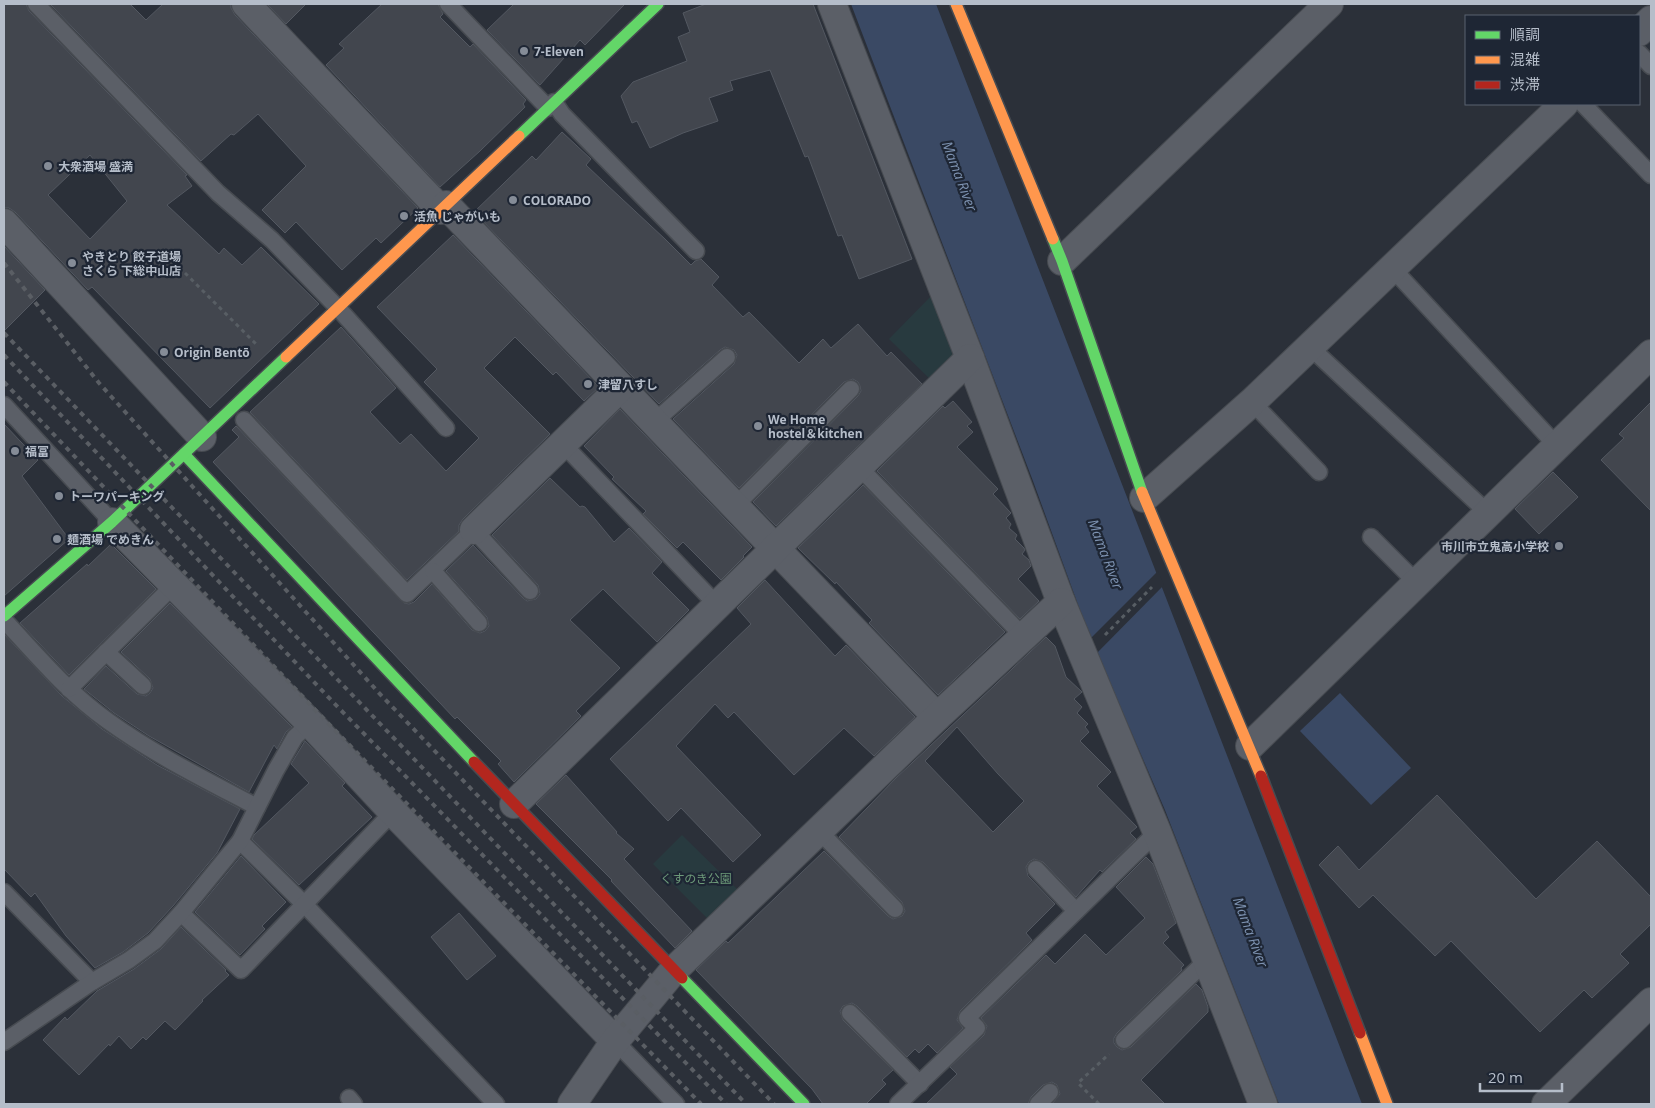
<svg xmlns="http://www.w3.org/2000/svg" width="1655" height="1108" viewBox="0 0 1655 1108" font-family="'Open Sans','Noto Sans JP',sans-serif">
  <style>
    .green { fill: #283a3f }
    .water { fill: #3a4964 }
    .pier { fill: #2b3039 }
    .building { fill: #42464e; stroke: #535861; fill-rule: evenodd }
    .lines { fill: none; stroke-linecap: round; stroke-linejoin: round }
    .lane-casing { stroke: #474b51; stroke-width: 19 }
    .street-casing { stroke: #474b51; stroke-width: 30 }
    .fast-casing { stroke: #474b51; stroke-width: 14 }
    .slow-casing { stroke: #474b51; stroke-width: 14 }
    .jam-casing { stroke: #474b51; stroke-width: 14 }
    .path { stroke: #585e64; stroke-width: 3; stroke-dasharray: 4 4; stroke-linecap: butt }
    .lane { stroke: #5b5f67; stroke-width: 16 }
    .street { stroke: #5b5f67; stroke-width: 28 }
    .fast { stroke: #63d668; stroke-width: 11 }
    .slow { stroke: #ff974d; stroke-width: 11 }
    .jam { stroke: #b3261e; stroke-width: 11 }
    .rail { stroke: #5a5e64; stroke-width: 4; stroke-dasharray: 5 5; stroke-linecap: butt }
    .poi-dot { fill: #858c97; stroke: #1e2634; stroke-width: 2 }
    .labels { text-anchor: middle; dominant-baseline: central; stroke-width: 4.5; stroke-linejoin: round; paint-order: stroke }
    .poi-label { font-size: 12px; font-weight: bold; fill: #b5bdc9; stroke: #1e2634; text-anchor: start }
    .park-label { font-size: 12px; fill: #6d9a79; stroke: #1e2634 }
    .water-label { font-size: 14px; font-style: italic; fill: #7d92b1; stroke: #1e2634 }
  </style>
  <rect width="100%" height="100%" fill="#2b3039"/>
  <g class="green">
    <path d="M936,291L963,355L934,383L889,339Z"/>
    <path d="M682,835L739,891L710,921L653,864Z"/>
  </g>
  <g class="water">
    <path d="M851,4H936L1362,1104H1279L1165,810L1088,632L1033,481Z"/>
    <path d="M1340,693L1411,768L1371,805L1300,731Z"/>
  </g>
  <path class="pier" d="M1158,571L1164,585L1095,655L1089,640Z"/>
  <g class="building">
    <path d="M4,4H26L29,11L187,175L185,176L192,186L167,205L219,254L224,248L242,265L261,247L319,304L210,408L92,287L88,290L15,212L9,208H4ZM90,155L127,201L90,239L48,195Z"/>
    <path d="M50,4H130L146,20L163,4H231V8L235,15L418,208L381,243L376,238L342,270L296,222L285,233L262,210L306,166L258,114L234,135L231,134L201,161Z"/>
    <path d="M267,4H306L286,24Z"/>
    <path d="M382,4H438L443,14L440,17L470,47L473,44L526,100L523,104L525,107L480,151L440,187L326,65L344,48L339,44Z"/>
    <path d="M514,4H625L585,45L580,40L540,85L487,30Z"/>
    <path d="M706,4H813L912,259L859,279L842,235L838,236L808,156L805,157L770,70L730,81L733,90L709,98L718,121L683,133L650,148L637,121L632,123L621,96L633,82L687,61L678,37L690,32L683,13Z"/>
    <path d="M562,132L591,159L586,165L606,184L665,239L691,265L695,261L701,259L719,277L712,285L743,317L749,312L799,363L823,339L831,348L858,324L887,356L891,352L922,384L776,526L753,502L858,396L861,391L860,386L858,382L853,379L844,382L739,488L673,419L734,364L737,355L734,350L725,347L720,350L659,404L474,212L532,156L536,160Z"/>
    <path d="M453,235L599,387L584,401L556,372L553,375L515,337L484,368L550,434L463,519L459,525V531L407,580L250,412L341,327L396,388L370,412L400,444L411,434L446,471L479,438L424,382L437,369L377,307Z"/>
    <path d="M4,246L45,290L4,331Z"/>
    <path d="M953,401L972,422L967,426L973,432L957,447L998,489L993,494L1011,513L1006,518L1011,524L1009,528L1017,535L1015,539L1024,548L1025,550L1022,554L1029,560L1031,566L1018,579L1039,601L1020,619L877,471L943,406L945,408Z"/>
    <path d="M1651,402V511L1601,460L1624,438L1619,434Z"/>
    <path d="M620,409L752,547L743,556L744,557L721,580L683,542L677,548L643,514L646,511L612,479L614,477L584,446Z"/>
    <path d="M4,424L38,460L22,476L69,539L4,596Z"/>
    <path d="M236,426L404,603L409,604L414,602L432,584L472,630L480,633L485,631L489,626L487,617L446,571L473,545L523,598L527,601L536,599L540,594L538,585L492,535L550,478L580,507L582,506L585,507L614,542L629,528L662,562L652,573L689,610L657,642L603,589L570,620L620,668L576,711L581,716L514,782L498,764L501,761L457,717L455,719L213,462L239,437L232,430Z"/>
    <path d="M1553,472L1578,497L1539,534L1515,509Z"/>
    <path d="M863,485L1005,632L938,695L869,623L872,620L836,582L835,584L798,548Z"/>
    <path d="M111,544L156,589L69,675L20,623L87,564L88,566Z"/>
    <path d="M765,580L835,656L846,645L915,717L874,756L844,728L794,775L734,712L728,718L715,704L676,746L761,835L733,862L681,808L668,821L610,759L751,624L737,608Z"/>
    <path d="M170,603L292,727L286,732L277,749L274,745L249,792L149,736L114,713L84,689L106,666L137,694L146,696L150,693L153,688L150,679L121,652Z"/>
    <path d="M4,634L62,696L102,729L157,765L240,809L217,853L173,906L148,933L123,952L95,968L66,936L35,893L31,897L4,869Z"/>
    <path d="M1046,637L1055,646L1066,677L1082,692L1074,699L1082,707L1077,713L1088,724L1085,727L1089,732L1080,741L1111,772L1097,786L1137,827L1130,833L1136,839L1102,872L1100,870L1076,897L1043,862L1034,859L1029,862L1026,867L1028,876L1055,904L1026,933L1032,940L960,1011L957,1020L963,1028L937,1053L928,1044L919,1053L915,1049L907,1057L857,1006L852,1003L843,1006L840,1011L843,1020L893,1070L882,1080L886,1084L866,1104H823L812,1089L696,970L726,941L728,943L824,851L888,916L893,919L902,916L905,911L902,902L839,837L896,778ZM957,727L998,774L1024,801L993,832L925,761Z"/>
    <path d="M305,741L345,783L342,786L372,817L299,885L252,839L254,835L309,783L291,764Z"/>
    <path d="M566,775L617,832L616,833L634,849L624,859L692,931L675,948L611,881L612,880L536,804Z"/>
    <path d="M1437,795L1536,899L1597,841L1651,897V924L1620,954L1629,963L1592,998L1584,990L1540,1032L1451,941L1435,956L1373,895L1359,908L1319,865L1338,846L1359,870Z"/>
    <path d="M241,856L286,902L262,926L265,929L240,955L195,912Z"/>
    <path d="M1146,857L1153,864L1176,923L1165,932L1169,937L1163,943L1184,965L1181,968L1182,970L1117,1033L1114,1038V1043L1117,1047L1122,1050L1131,1047L1196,984L1202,990L1208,1007V1012L1141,1080L1165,1104H1052L1060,1094L1057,1085L1052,1082L1043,1085L1031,1097L1028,1104H926L957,1074L950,1067L984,1035L987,1026L981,1018L1046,955L1055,964L1085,934L1106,955L1145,918L1116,887Z"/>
    <path d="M459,913L496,956L467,980L431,937Z"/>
    <path d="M181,927L226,970L225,971L229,975L202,1000L203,1001L175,1030L165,1021L146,1040L143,1037L131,1049L119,1036L110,1046L109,1044L79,1075L43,1040L65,1017L67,1020L97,991L134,969L161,949Z"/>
  </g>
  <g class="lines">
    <g class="lane-casing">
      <g id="lane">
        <path d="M36,4L218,193L272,240L338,308L446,428"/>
        <path d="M448,4L548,108"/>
        <path d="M1639,53L1651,66"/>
        <path d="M554,102L562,114L696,251"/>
        <path d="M1583,104L1651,175"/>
        <path d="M1392,268L1557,446"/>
        <path d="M1310,347L1488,513"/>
        <path d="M1252,402L1319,472"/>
        <path d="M4,405L112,522"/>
        <path d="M244,420L407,594L474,530L530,591"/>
        <path d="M654,422L727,357"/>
        <path d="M563,444L717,605"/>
        <path d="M859,467L1023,636"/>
        <path d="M734,507L851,389"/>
        <path d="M1371,537L1417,583"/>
        <path d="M433,571L479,623"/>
        <path d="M4,620C37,655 68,693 108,721C155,755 206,780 257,807"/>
        <path d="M106,652L143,686"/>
        <path d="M69,689L174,585"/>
        <path d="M819,831L895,909"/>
        <path d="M240,841L305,905L496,1104"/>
        <path d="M1036,869L1076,911"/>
        <path d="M4,892L92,982"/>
        <path d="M181,913L241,970L393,812"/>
        <path d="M850,1013L920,1084"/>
        <path d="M1124,1040L1207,960"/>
        <path d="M615,1041L676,1104"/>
        <path d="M4,1042L92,982L129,960L155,941L181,913L240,841L276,770L295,737L310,723"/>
        <path d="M349,1098L354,1104"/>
        <path d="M898,1104L977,1028L967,1018L1157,832"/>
        <path d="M1038,1104L1050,1092"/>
      </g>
    </g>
    <g class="street-casing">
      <g id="street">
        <path d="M246,4L441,210"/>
        <path d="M832,4L970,358L1061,602L1157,832L1263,1104"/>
        <path d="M1639,32L1651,20"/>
        <path d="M446,205L937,717"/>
        <path d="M4,223L202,437"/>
        <path d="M1062,261L1329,4"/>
        <path d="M1144,498L1252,402L1564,104"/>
        <path d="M112,522L310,723L393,812L615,1041"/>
        <path d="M474,530L620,388"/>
        <path d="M1250,746L1651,354"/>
        <path d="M514,804L970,358"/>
        <path d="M572,1104L615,1041L674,970L937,717L1061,602"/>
        <path d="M1546,1104L1651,1002"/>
      </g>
    </g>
    <g class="fast-casing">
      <g id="fast">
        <path d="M519,136L658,4"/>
        <path d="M1053,239L1062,261L1142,492"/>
        <path d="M184,454L474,762"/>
        <path d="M4,616L112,522L286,357"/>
        <path d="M682,978L804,1104"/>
      </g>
    </g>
    <g class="slow-casing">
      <g id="slow">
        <path d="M956,4L1053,239"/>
        <path d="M286,357L519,136"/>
        <path d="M1142,492L1261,776"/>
        <path d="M1360,1033L1387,1104"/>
      </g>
    </g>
    <g class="jam-casing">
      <g id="jam">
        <path d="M474,762L682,978"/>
        <path d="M1261,776L1360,1033"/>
      </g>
    </g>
    <g class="path">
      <path d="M168,256L258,346"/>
      <path d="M1105,635L1152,587"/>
      <path d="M1099,1104L1078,1083L1109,1054"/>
    </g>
    <use href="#lane" class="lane"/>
    <use href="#street" class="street"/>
    <use href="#fast" class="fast"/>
    <use href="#slow" class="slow"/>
    <use href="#jam" class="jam"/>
    <g class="rail">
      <path d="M4,263L99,383L379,693L774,1104"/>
      <path d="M4,333L746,1104"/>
      <path d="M4,355L331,700L726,1104"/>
      <path d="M4,382L322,717L701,1104"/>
    </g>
  </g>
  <g class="poi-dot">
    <circle cx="524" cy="51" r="5"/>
    <circle cx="48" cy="166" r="5"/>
    <circle cx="513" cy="200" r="5"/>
    <circle cx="404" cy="216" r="5"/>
    <circle cx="72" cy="263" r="5"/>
    <circle cx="164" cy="352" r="5"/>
    <circle cx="588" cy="384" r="5"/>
    <circle cx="758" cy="426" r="5"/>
    <circle cx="15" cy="451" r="5"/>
    <circle cx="59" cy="496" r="5"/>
    <circle cx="57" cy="539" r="5"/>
    <circle cx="1559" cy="546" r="5"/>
  </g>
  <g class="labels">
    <g class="poi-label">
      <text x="534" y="51">7-Eleven</text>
      <text x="58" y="166">大衆酒場 盛満</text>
      <text x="523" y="200">COLORADO</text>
      <text x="414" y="216">活魚 じゃがいも</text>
      <text x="82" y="256">やきとり 餃子道場<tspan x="82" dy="14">さくら 下総中山店</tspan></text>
      <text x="174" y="352">Origin Bentō</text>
      <text x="598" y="384">津留八すし</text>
      <text x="768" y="419">We Home<tspan x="768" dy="14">hostel＆kitchen</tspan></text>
      <text x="25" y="451">福冨</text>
      <text x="69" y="496">トーワパーキング</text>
      <text x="67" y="539">麺酒場 でめきん</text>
      <text x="1549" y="546" text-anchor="end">市川市立鬼高小学校</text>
    </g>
    <g class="park-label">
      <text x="696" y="878">くすのき公園</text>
    </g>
    <g class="water-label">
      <text transform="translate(960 176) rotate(69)">Mama River</text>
      <text transform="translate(1106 554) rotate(69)">Mama River</text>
      <text transform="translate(1251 932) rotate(69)">Mama River</text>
    </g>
  </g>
  <rect width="1655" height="1108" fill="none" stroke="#b5bdc9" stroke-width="10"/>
  <rect x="1465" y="15" width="175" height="90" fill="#1e2634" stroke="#5a6270"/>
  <rect x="1475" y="31" width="25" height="8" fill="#63d668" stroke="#5a6270"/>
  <text x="1510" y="40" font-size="15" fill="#b5bdc9">順調</text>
  <rect x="1475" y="56" width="25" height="8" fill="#ff974d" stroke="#5a6270"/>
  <text x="1510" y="65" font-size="15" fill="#b5bdc9">混雑</text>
  <rect x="1475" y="81" width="25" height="8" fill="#b3261e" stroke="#5a6270"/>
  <text x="1510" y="90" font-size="15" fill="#b5bdc9">渋滞</text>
  <path d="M1480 1083v8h82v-8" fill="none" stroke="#b5bdc9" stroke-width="2.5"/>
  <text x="1488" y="1083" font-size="15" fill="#b5bdc9" stroke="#1e2634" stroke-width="4" paint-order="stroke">20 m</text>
</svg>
